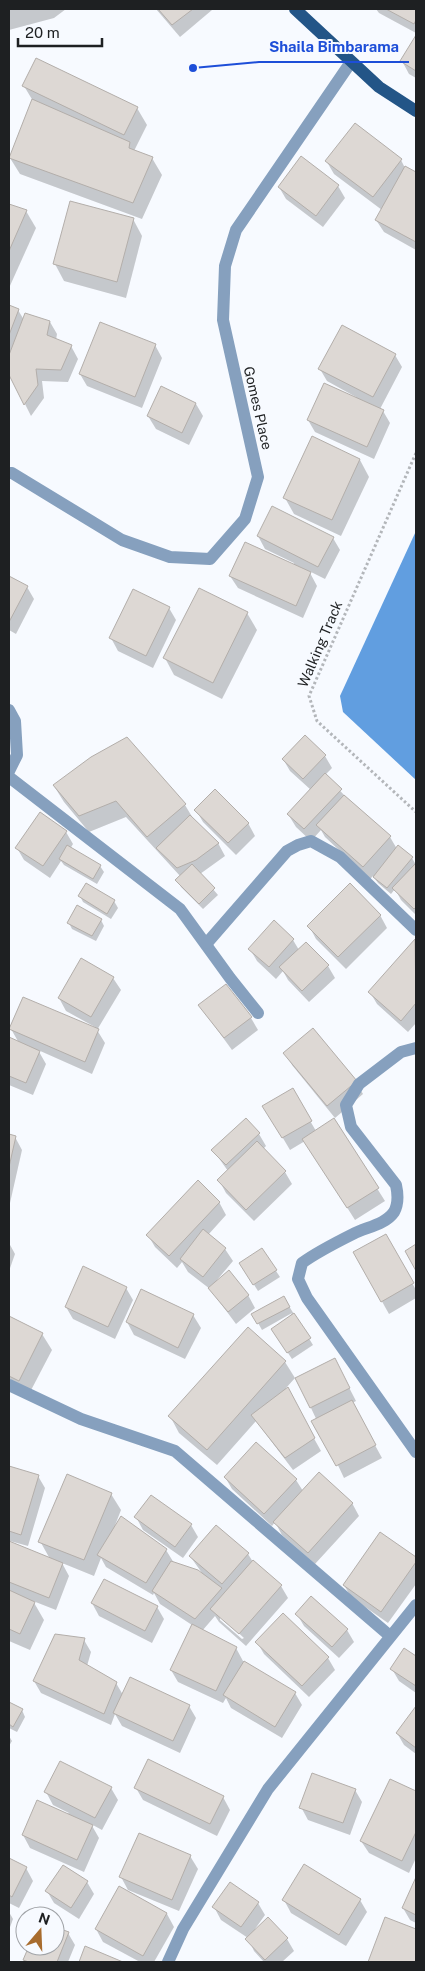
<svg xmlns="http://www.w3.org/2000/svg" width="425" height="1971" viewBox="0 0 425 1971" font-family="'Public Sans',sans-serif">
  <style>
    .water { fill: #619ee0 }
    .shadow { fill: #0003; fill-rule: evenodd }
    .building { fill: #ddd8d4; stroke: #b3aeaa }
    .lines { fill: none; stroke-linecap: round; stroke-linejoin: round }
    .path { stroke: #b3b6ba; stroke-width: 3; stroke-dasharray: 2.5 2.5; stroke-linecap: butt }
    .minor { stroke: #86a0be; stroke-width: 12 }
    .major { stroke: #235587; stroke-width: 12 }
    .labels { text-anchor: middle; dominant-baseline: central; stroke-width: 4; stroke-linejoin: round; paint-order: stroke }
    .street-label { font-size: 14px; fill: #1e2022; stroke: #f7faff }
    .leader { fill: none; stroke: #1d4ed8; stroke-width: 2 }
    .callout-dot { fill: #1d4ed8; stroke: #f7faff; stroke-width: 2 }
    .callout-label { font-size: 15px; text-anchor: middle; font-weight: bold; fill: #1d4ed8; stroke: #f7faff; stroke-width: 4; stroke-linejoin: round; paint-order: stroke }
  </style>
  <rect width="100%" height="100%" fill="#f7faff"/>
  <path class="water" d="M416,531V780L343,712L340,696Z"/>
  <g class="shadow">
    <path d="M9,9H66L54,18L9,30Z"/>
    <path d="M156,9H211L212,10L180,37Z"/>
    <path d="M376,9H416V33L379,13Z"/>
    <path d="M416,37V78L409,74L402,61Z"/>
    <path d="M24,86L137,108L147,125L134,151L152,158L162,175L142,219L20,174L10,158L33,101Z"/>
    <path d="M401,160L405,168L416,174V250L384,232L376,220L382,210L334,174L327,162Z"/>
    <path d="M338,186L345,198L323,227L286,199L279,187Z"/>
    <path d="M9,205L26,211L36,228L9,288Z"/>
    <path d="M133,219L142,236L126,298L64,281L55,264Z"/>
    <path d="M9,306L18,310L24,320L50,322L57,334L56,340L71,346L78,359L68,382L42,381L44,398L31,416L9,372Z"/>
    <path d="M155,345L162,358L142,408L87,386L80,374Z"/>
    <path d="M395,355L402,367L380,409L383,411L390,423L374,459L315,432L308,420L356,397L327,381L320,369Z"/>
    <path d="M196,404L203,416L189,445L156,429L148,416Z"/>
    <path d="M312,438L360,460L369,477L341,536L294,514L285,498Z"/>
    <path d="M258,536L333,538L340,550L325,579L309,571L317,586L303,618L238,588L230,576L293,565L294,563L265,549Z"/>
    <path d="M9,577L27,587L34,599L16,634L9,630Z"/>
    <path d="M169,608L176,620L153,668L118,651L111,638Z"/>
    <path d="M247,613L257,630L222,699L174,675L165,658Z"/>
    <path d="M305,736L325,756L332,768L325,775L345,796L390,837L397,849L412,858L416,865V915L401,900L395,889L391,894L378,883L373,876L370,879L325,837L321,830L311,841L296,827L288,814L311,790L290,771L283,759Z"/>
    <path d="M54,786L185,805L194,820L218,843L225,856L200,874L218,895L203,909L181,887L177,880L181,877L126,817L89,832L64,802Z"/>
    <path d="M196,810L248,823L255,836L236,855L203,822Z"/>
    <path d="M66,832L73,844L70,849L100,866L104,872L97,884L64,865L61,861L50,878L24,860L17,848Z"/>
    <path d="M80,896L114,901L118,908L111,919L83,902Z"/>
    <path d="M380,915L387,928L346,969L316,939L309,926Z"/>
    <path d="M101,920L104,926L96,941L72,929L69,923Z"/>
    <path d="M293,940L299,950L328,966L335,978L309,1002L288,980L283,971L276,979L257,961L250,949Z"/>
    <path d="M415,941L416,1023L408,1032L377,1004L370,992Z"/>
    <path d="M113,978L121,990L97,1030L105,1043L92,1074L38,1050L46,1064L33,1095L9,1085V1039L19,1043L11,1029L95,1027L66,1011L59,998Z"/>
    <path d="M200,1006L251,1018L258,1030L232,1050Z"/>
    <path d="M285,1053L356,1082L363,1094L335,1118L292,1065Z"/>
    <path d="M292,1090L316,1131L334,1120L385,1201L355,1220L305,1141L290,1150L264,1106Z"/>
    <path d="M259,1134L266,1146L263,1149L285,1172L292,1184L254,1221L226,1193L219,1180L228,1171L213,1150Z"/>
    <path d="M9,1136L15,1137L22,1150L10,1203Z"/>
    <path d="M219,1202L226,1215L208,1235L225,1249L233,1261L217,1280L248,1295L255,1308L236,1324L210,1289L188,1272L182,1262L177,1268L155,1247L148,1235Z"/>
    <path d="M386,1236L416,1290V1298L389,1314L355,1253Z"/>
    <path d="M9,1243L15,1254L9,1271Z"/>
    <path d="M262,1250L280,1277L258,1291L244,1269Z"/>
    <path d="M126,1288L133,1300L115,1339L73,1319L66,1307Z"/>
    <path d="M284,1298L313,1345L292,1359L276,1335L292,1313L262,1330L253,1314Z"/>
    <path d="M193,1315L201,1328L185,1359L134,1335L127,1322Z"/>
    <path d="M9,1317L42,1334L52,1350L28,1396L9,1387Z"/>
    <path d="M285,1362L295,1378L286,1388L321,1451L293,1470L256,1421L217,1465L179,1433L170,1416Z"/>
    <path d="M341,1372L356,1401L352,1403L382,1458L344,1478L311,1408Z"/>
    <path d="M9,1467L38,1476L45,1488L28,1546L10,1541L9,1543L50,1559L40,1541L111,1494L121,1510L114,1528L166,1550L174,1563L202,1573L190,1556L248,1554L253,1562L281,1586L288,1598L246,1646L219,1622L215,1616L202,1631L236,1648L243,1661L295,1693L302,1705L282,1738L231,1708L226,1698L223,1703L178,1682L171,1670L192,1625L160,1604L154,1593L153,1595L106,1567L101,1558L94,1576L62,1563L69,1576L56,1610L33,1601L44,1620L30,1650L9,1641ZM220,1616L244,1638L242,1639L220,1620Z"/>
    <path d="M225,1477L296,1480L303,1491L352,1503L359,1516L315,1564L282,1535L275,1522L272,1526L232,1489Z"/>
    <path d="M136,1517L191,1525L198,1537L183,1558L143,1530Z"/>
    <path d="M380,1533L416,1559V1584L388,1623L351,1597L344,1585Z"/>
    <path d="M312,1597L347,1630L354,1642L339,1658L304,1626L297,1614Z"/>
    <path d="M92,1603L157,1607L164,1619L152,1643L99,1616Z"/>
    <path d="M283,1615L328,1658L335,1670L309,1697L264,1654L257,1642Z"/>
    <path d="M84,1640L91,1652L87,1666L116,1683L123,1695L189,1706L196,1718L180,1753L122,1726L115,1714L111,1725L41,1693L34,1681Z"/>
    <path d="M404,1650L416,1658V1693L399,1681L392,1669Z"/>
    <path d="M9,1703L22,1710L25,1717L17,1732L9,1728Z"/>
    <path d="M416,1708V1754L404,1745L397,1733Z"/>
    <path d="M9,1736L12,1741L9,1746Z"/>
    <path d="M391,1781L416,1793V1858L409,1873L369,1853L361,1841Z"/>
    <path d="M111,1788L118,1800L102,1830L91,1824L99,1838L84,1872L30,1848L23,1835L69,1813L53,1805L46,1792Z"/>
    <path d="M136,1788L223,1797L230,1810L217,1836L143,1800Z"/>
    <path d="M355,1790L362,1802L350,1835L308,1820L301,1807Z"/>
    <path d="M190,1856L198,1869L179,1911L128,1890L121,1877Z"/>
    <path d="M9,1859L26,1868L33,1881L19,1908L9,1903Z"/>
    <path d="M63,1866L87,1882L94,1894L79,1919L54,1903L47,1891Z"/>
    <path d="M416,1880V1923L410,1920L403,1908Z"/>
    <path d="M119,1888L167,1914L174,1927L154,1962H140L103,1942L96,1929Z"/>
    <path d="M284,1900H360L367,1912L346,1946L291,1913Z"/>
    <path d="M258,1903L265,1915L255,1929L287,1939L294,1951L282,1962H264L254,1951L248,1938L221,1920L214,1907Z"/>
    <path d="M9,1912L13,1919L9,1930Z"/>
    <path d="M386,1918L416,1930V1962H369Z"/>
    <path d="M55,1928L68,1933L75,1945L68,1962H26L25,1960L30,1946H55Z"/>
  </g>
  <g class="building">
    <path d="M158,9H193L172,25Z"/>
    <path d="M386,9H416V20L414,24Z"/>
    <path d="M416,35V71L400,61Z"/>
    <path d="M36,58L138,107L124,135L22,86Z"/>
    <path d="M32,99L130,142L129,148L153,157L133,203L9,158Z"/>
    <path d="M355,123L402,159L373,197L325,161Z"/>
    <path d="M301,156L339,185L316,216L278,187Z"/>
    <path d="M405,166L416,172V242L375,220Z"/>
    <path d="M70,201L134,218L117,282L53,264Z"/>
    <path d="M9,204L27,210L9,251Z"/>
    <path d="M9,305L19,309L9,335Z"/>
    <path d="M25,313L50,321L47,335L72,345L61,370L36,369L38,385L24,405L9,375V355Z"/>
    <path d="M100,322L156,344L135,397L79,374Z"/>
    <path d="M342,325L396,354L373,397L318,369Z"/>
    <path d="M324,383L384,410L367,447L307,420Z"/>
    <path d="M161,386L196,403L182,433L147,416Z"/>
    <path d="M312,436L360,459L332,520L283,498Z"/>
    <path d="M272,506L334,537L318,567L257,536Z"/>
    <path d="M245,542L311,572L296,606L229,576Z"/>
    <path d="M9,576L28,586L9,622Z"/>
    <path d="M199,588L248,612L213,683L163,658Z"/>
    <path d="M133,589L170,607L146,656L109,638Z"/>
    <path d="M305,735L326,755L303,779L282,759Z"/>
    <path d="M127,737L186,804L147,837L116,801L79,816L53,785L91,757Z"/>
    <path d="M325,773L342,789L304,829L287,814Z"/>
    <path d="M215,789L249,823L228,843L194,810Z"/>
    <path d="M344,795L391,836L363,867L316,825Z"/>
    <path d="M40,812L67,831L43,866L15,848Z"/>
    <path d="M190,815L219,843L196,860L177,868L156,848Z"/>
    <path d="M67,845L101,865L93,879L59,859Z"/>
    <path d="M398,845L413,857L387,888L373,877Z"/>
    <path d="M416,863V907L414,909L392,888Z"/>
    <path d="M192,864L215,888L199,904L175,880Z"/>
    <path d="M86,883L115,900L107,914L78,896Z"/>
    <path d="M350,883L381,915L338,957L307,926Z"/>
    <path d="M77,905L102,919L92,936L67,923Z"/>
    <path d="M274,920L294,939L269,967L248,949Z"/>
    <path d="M415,939L416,1003L401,1021L368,992Z"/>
    <path d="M306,942L329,965L302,991L279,967Z"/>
    <path d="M81,958L114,977L91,1017L58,998Z"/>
    <path d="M226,984L252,1017L224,1038L198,1005Z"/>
    <path d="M23,997L99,1029L85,1062L9,1029Z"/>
    <path d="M313,1028L357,1081L327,1106L283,1053Z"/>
    <path d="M9,1037L40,1051L26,1083L9,1076Z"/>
    <path d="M293,1088L312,1121L282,1138L262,1106Z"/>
    <path d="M246,1118L260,1133L226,1165L211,1150Z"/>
    <path d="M334,1118L379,1188L347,1208L302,1139Z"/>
    <path d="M9,1134L16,1136L9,1167Z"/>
    <path d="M257,1141L286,1171L246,1210L217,1180Z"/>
    <path d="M198,1180L220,1202L169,1256L146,1235Z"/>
    <path d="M203,1229L226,1248L203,1277L180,1259Z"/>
    <path d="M386,1234L414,1283L381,1302L353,1252Z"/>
    <path d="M416,1244V1271L405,1251Z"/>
    <path d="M262,1248L277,1270L253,1285L239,1263Z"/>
    <path d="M83,1266L127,1287L108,1327L65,1307Z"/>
    <path d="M229,1270L249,1295L228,1312L208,1288Z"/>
    <path d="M141,1289L194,1314L178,1348L126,1322Z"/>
    <path d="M284,1296L290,1307L257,1324L251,1314Z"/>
    <path d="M294,1313L311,1338L287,1353L271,1329Z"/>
    <path d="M9,1316L43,1333L19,1381L9,1376Z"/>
    <path d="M248,1327L286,1361L207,1450L168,1416Z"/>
    <path d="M335,1358L350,1388L310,1408L295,1378Z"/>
    <path d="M288,1387L315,1438L285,1458L251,1415Z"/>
    <path d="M352,1400L376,1445L336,1466L311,1421Z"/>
    <path d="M256,1442L297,1479L264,1514L224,1477Z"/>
    <path d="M9,1466L39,1475L21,1535L9,1531Z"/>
    <path d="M319,1472L353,1503L308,1553L273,1522Z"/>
    <path d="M67,1474L112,1493L84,1560L38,1542Z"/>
    <path d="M151,1495L192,1524L175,1547L134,1517Z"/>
    <path d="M121,1516L167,1549L146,1583L97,1555Z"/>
    <path d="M216,1525L249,1553L222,1584L189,1556Z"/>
    <path d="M380,1532L416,1557V1562L381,1612L343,1585Z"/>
    <path d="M9,1541L63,1563L49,1598L9,1582Z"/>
    <path d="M253,1560L282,1585L239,1634L210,1609Z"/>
    <path d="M171,1561L198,1570L222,1588L195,1619L152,1591Z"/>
    <path d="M104,1579L158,1606L145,1631L91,1603Z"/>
    <path d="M9,1590L35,1602L20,1634L9,1629Z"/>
    <path d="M311,1596L348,1629L332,1647L295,1614Z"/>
    <path d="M283,1613L329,1657L302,1686L255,1642Z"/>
    <path d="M192,1624L237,1647L216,1691L170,1670Z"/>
    <path d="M55,1634L85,1638L79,1660L117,1682L104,1714L33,1681Z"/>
    <path d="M404,1648L416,1656V1686L390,1669Z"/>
    <path d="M244,1661L296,1692L275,1727L223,1695Z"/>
    <path d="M130,1677L190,1705L173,1741L113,1713Z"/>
    <path d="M9,1702L23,1709L13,1727L9,1724Z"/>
    <path d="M416,1706V1748L396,1733Z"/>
    <path d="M148,1759L224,1796L210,1824L134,1788Z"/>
    <path d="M60,1761L112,1787L95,1818L44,1792Z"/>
    <path d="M312,1773L356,1789L343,1823L299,1808Z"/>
    <path d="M390,1779L416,1791V1832L402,1861L360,1841Z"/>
    <path d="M37,1800L93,1825L77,1860L22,1835Z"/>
    <path d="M139,1833L191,1855L172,1900L119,1877Z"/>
    <path d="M9,1858L27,1867L12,1897L9,1895Z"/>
    <path d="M304,1864L361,1899L339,1935L282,1900Z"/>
    <path d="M63,1865L88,1881L71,1908L45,1891Z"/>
    <path d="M416,1877V1915L402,1908Z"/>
    <path d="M230,1882L259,1902L241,1927L212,1907Z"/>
    <path d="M119,1886L167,1913L143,1956L95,1929Z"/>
    <path d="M268,1917L288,1938L265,1960L245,1939Z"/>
    <path d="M385,1917L416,1929V1962H368Z"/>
    <path d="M55,1927L69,1932L57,1962H29L23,1960L29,1946H55Z"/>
    <path d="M85,1946L123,1962H79Z"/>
  </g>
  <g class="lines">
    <path class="path" d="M416,453L309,696L317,721L416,812"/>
    <g class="minor">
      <path d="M9,473H12L122,540L170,557L210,559L245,519L258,477L223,320L225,266L236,230L351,62"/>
      <path d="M9,710L15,721L17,755L9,771"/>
      <path d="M9,777L180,909L230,978L258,1013"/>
      <path d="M207,943L287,851L298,845L311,841L340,857L416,930"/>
      <path d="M416,1048L401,1052L359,1084L346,1105L351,1127L396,1185C398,1194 399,1203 394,1212C385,1225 366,1227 353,1234C335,1243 317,1252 302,1263L298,1279L307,1298L416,1452"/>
      <path d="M9,1385L81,1419L175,1451L390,1636"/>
      <path d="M168,1962L183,1929L268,1789L416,1605"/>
    </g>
    <path class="major" d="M295,9L379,87L416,111"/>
  </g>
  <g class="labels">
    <g class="street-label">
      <text transform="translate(258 408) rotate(77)">Gomes Place</text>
      <text transform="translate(320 644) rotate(-67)">Walking Track</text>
    </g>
  </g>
  <path class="leader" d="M193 68L259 62H409"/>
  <circle class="callout-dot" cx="193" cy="68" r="5"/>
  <g class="callout-label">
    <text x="334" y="52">Shaila Bimbarama</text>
  </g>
  <rect width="425" height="1971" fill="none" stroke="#1e2022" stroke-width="20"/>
  <g transform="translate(40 1931) rotate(19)"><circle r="24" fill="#f7faff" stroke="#a0a3a7"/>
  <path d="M0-4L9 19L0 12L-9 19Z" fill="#a86c2e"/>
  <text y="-8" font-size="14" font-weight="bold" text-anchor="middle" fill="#1e2022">N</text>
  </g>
  <path d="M18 38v8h84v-8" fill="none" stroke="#1e2022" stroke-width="2.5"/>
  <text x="25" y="38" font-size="15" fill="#1e2022" stroke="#f7faff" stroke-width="4" paint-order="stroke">20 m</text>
</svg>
